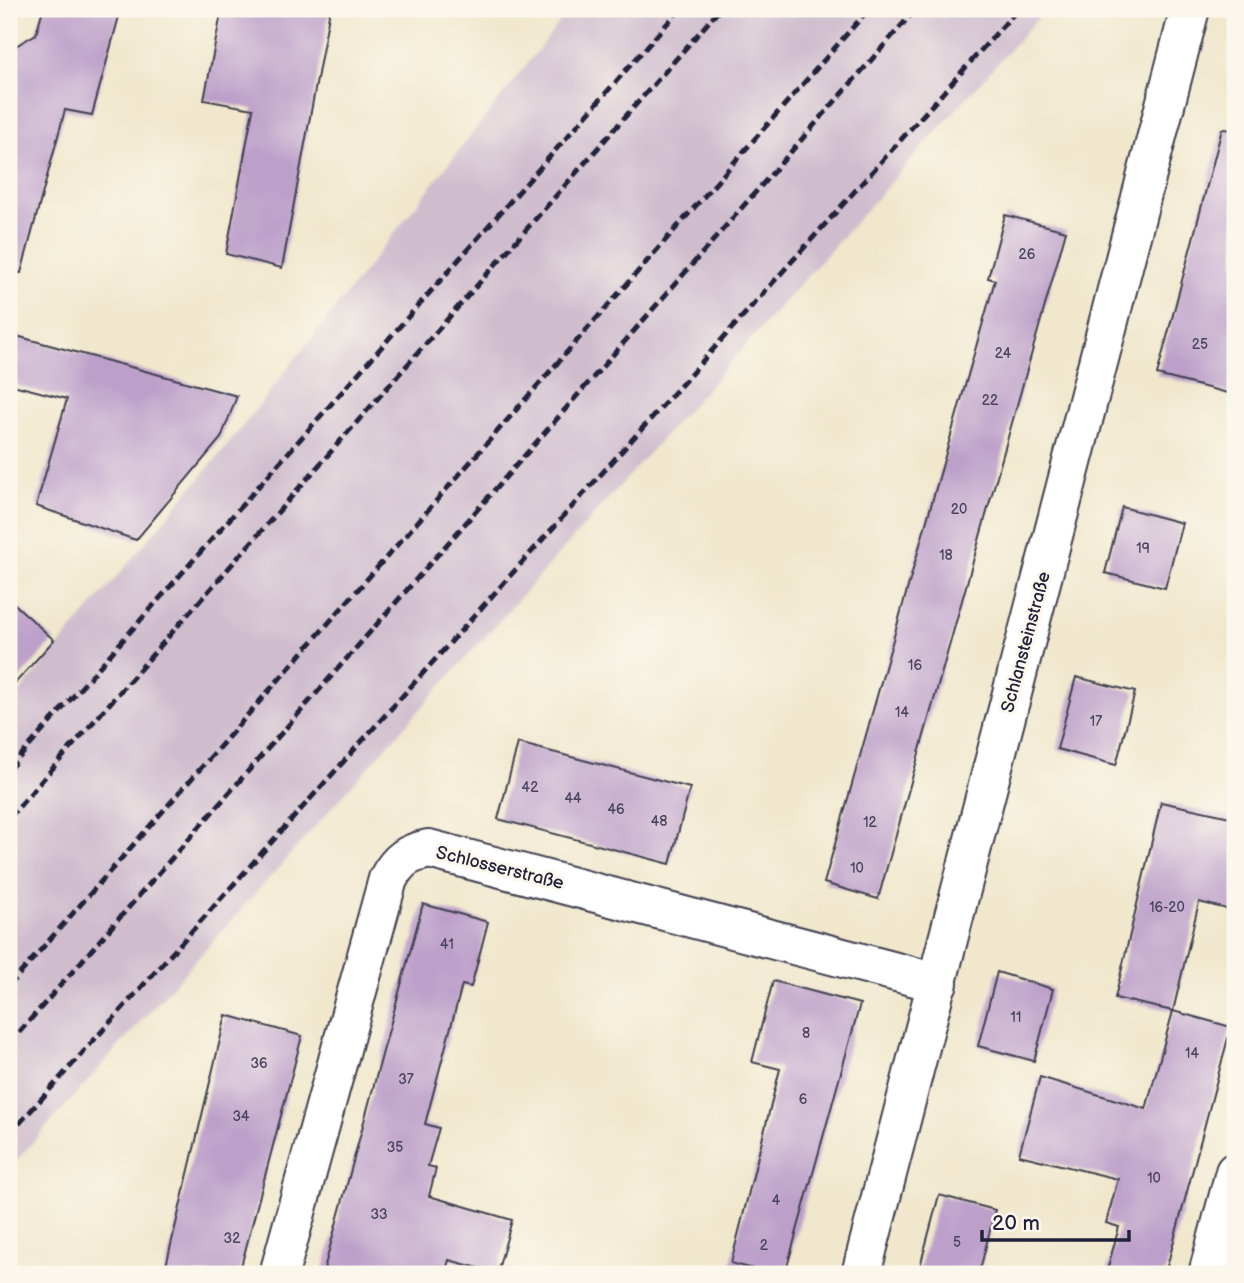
<svg xmlns="http://www.w3.org/2000/svg" width="1244" height="1283" viewBox="0 0 1244 1283" font-family="'Balsamiq Sans',sans-serif">
  <style>
    .industrial { fill: #cfbdce }
    .building { fill: #bda0ca }
    .lines { fill: none; stroke-linecap: round; stroke-linejoin: round }
    .minor-casing { stroke: #414051; stroke-width: 42 }
    .minor { stroke: #fff; stroke-width: 38 }
    .rail { stroke: #22223b; stroke-width: 5; stroke-dasharray: 10 5; stroke-linecap: butt }
    .labels { text-anchor: middle; dominant-baseline: central; stroke-width: 6; stroke-linejoin: round; paint-order: stroke }
    .number-label { font-size: 14px; fill: #49425f }
    .street-label { font-size: 18px; fill: #22223b; stroke: #fbf7ec }
  </style>
  <rect width="100%" height="100%" fill="#fbf7ec"/>
  <filter id="ink" filterUnits="userSpaceOnUse"><feTurbulence type="fractalNoise" baseFrequency=".0143" numOctaves="2"/><feDisplacementMap in="SourceGraphic" scale="14" xChannelSelector="R" yChannelSelector="G"/><feConvolveMatrix kernelMatrix="1 2 1 2 8 2 1 2 1" color-interpolation-filters="sRGB"/></filter>
  <filter id="wash" filterUnits="userSpaceOnUse"><feTurbulence type="fractalNoise" baseFrequency=".00686" numOctaves="4" result="noise"/><feDisplacementMap in="SourceGraphic" scale="28" xChannelSelector="R" yChannelSelector="G"/><feGaussianBlur stdDeviation="1.57" result="paint"/><feColorMatrix in="noise" values="0 0 0 0 0 0 0 0 0 0 0 0 0 0 0 0 0 1.4 0 .05"/><feComposite in="paint" operator="in"/></filter>
  <g filter="url(#wash)">
    <rect width="100%" height="100%" fill="#f0e7cc"/>
    <path class="industrial" d="M570,9H1046L9,1169V705L236,435Z"/>
    <g id="blocks">
      <g class="building">
        <path d="M43,9H121L92,115L65,110L21,273L9,272V50L36,34Z"/>
        <path d="M222,9H330L282,268L226,254L253,109L204,100Z"/>
        <path d="M1222,129L1235,130V368L1228,393L1157,375Z"/>
        <path d="M1005,215L1066,231L878,899L824,883L995,280L988,278Z"/>
        <path d="M9,334L237,396L221,438L136,540L36,506L67,399L9,384Z"/>
        <path d="M1122,507L1182,523L1165,588L1105,573Z"/>
        <path d="M9,599L54,640L9,690Z"/>
        <path d="M1076,677L1135,692L1116,765L1057,749Z"/>
        <path d="M518,743L690,788L670,864L498,819Z"/>
        <path d="M1161,802L1235,818V911L1199,902L1173,1011L1115,998Z"/>
        <path d="M423,904L488,922L471,987L462,985L425,1124L439,1128L428,1166L436,1168L429,1196L512,1220L497,1273L449,1260L445,1274H346L324,1269Z"/>
        <path d="M997,972L1053,989L1034,1061L978,1046Z"/>
        <path d="M773,981L860,1004L785,1274H772L731,1263L780,1069L752,1062Z"/>
        <path d="M1173,1011L1231,1027L1165,1274H1106L1119,1227L1106,1223L1118,1179L1019,1155L1040,1077L1146,1109Z"/>
        <path d="M226,1015L302,1036L239,1274H164Z"/>
        <path d="M939,1195L995,1210L979,1274H918Z"/>
      </g>
    </g>
  </g>
  <g filter="url(#ink)">
    <use href="#blocks" fill-opacity="0" stroke="#414051" stroke-width="2"/>
    <g class="lines">
      <g class="minor-casing">
        <g id="minor">
          <path d="M279,1274L388,879C398,860 408,853 429,849L938,983"/>
          <path d="M861,1274L1190,9"/>
          <path d="M1208,1274L1235,1172"/>
        </g>
      </g>
      <use href="#minor" class="minor"/>
      <g class="rail">
        <path d="M9,769L680,9"/>
        <path d="M9,818L720,9"/>
        <path d="M9,986L869,9"/>
        <path d="M9,1044L916,9"/>
        <path d="M9,1135L1018,9"/>
      </g>
    </g>
  </g>
  <g class="labels">
    <g class="number-label">
      <text x="1027" y="254">26</text>
      <text x="1200" y="344">25</text>
      <text x="1003" y="353">24</text>
      <text x="990" y="400">22</text>
      <text x="959" y="509">20</text>
      <text x="1143" y="548">19</text>
      <text x="946" y="555">18</text>
      <text x="915" y="665">16</text>
      <text x="902" y="712">14</text>
      <text x="1096" y="721">17</text>
      <text x="530" y="787">42</text>
      <text x="573" y="798">44</text>
      <text x="616" y="809">46</text>
      <text x="659" y="821">48</text>
      <text x="870" y="822">12</text>
      <text x="857" y="868">10</text>
      <text x="1167" y="907">16-20</text>
      <text x="447" y="944">41</text>
      <text x="1016" y="1017">11</text>
      <text x="806" y="1033">8</text>
      <text x="1192" y="1053">14</text>
      <text x="259" y="1063">36</text>
      <text x="406" y="1079">37</text>
      <text x="803" y="1099">6</text>
      <text x="241" y="1116">34</text>
      <text x="395" y="1147">35</text>
      <text x="1154" y="1178">10</text>
      <text x="776" y="1200">4</text>
      <text x="379" y="1214">33</text>
      <text x="232" y="1238">32</text>
      <text x="957" y="1242">5</text>
      <text x="764" y="1245">2</text>
    </g>
    <g class="street-label">
      <text transform="translate(1026 642) rotate(-75)">Schlansteinstraße</text>
      <text transform="translate(500 868) rotate(14)">Schlosserstraße</text>
    </g>
  </g>
  <rect width="1244" height="1283" fill="none" stroke="#fbf7ec" stroke-width="35"/>
  <path d="M982 1230v10h147v-10" fill="none" stroke="#22223b" stroke-width="3.5"/>
  <text x="992" y="1230" font-size="21" fill="#22223b" stroke="#fbf7ec" stroke-width="5" paint-order="stroke">20 m</text>
</svg>
